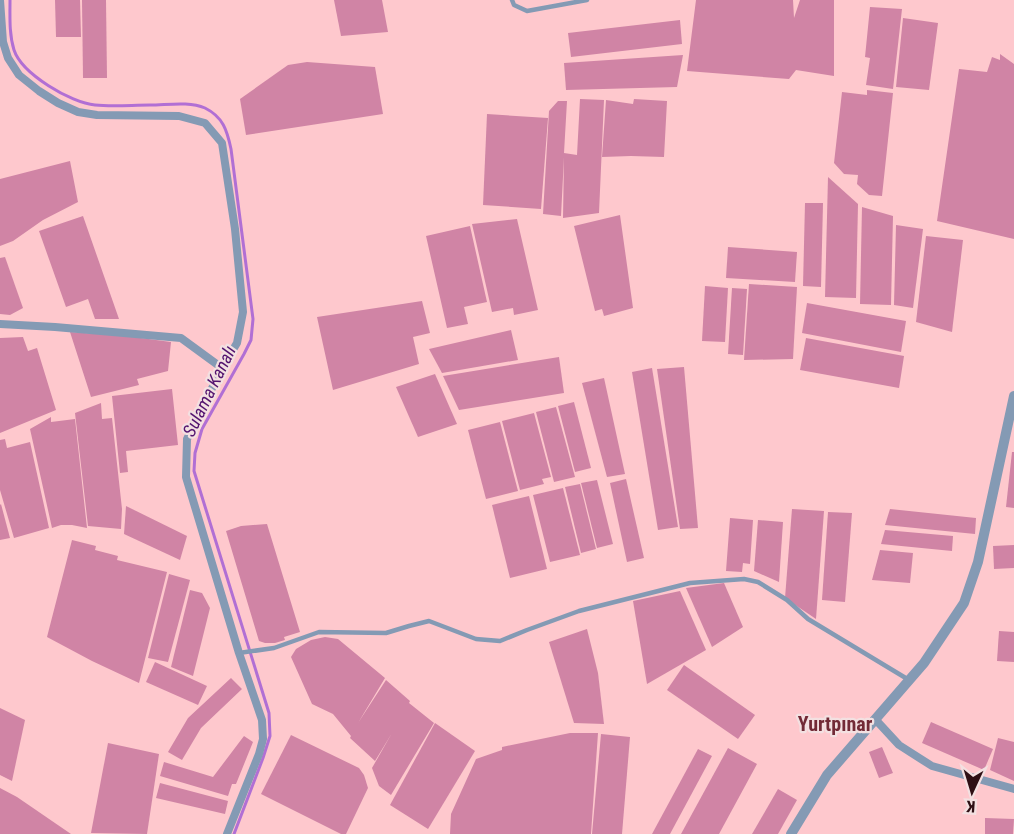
<svg xmlns="http://www.w3.org/2000/svg" width="1014" height="834" viewBox="0 0 1014 834" font-family="'Roboto Condensed',sans-serif">
  <style>
    .lines { fill: none; stroke-linecap: round; stroke-linejoin: round }
    .stream { stroke: #b16fd4; stroke-width: 3 }
    .building { fill: #d084a5 }
    .service { stroke: #849ab4; stroke-width: 4.5 }
    .minor { stroke: #849ab4; stroke-width: 8 }
    .tertiary { stroke: #849ab4; stroke-width: 10 }
    .labels { text-anchor: middle; dominant-baseline: central; stroke-width: 4.5; stroke-linejoin: round; paint-order: stroke }
    .water-label { font-size: 18px; font-style: italic; fill: #53136f; stroke: #f3e0e1 }
    .quarter-label { font-size: 20px; font-weight: bold; fill: #722a36; stroke: #f3e0e1 }
  </style>
  <rect width="100%" height="100%" fill="#fec8cd"/>
  <g class="lines">
    <path class="stream" d="M10,0C10,17 9,34 14,50C22,74 71,103 95,105C113,107 132,105 150,105C167,105 189,101 205,108C223,117 227,130 231,149L253,319L251,340L244,354L202,429L195,453L194,471L269,713L270,736L263,758L234,834"/>
  </g>
  <g class="building">
    <path d="M55,0H80L81,37H56Z"/>
    <path d="M82,0H106L107,78H83Z"/>
    <path d="M334,0H382L388,32L341,36Z"/>
    <path d="M696,0H793L794,18L800,0H834V76L796,70L789,79L687,71Z"/>
    <path d="M870,7L902,9L893,89L866,85L870,58L865,57Z"/>
    <path d="M903,18L938,23L929,90L896,87Z"/>
    <path d="M680,20L682,44L571,57L568,33Z"/>
    <path d="M1000,54L1014,64V239L937,221L959,69L987,72L992,57L1000,60Z"/>
    <path d="M683,55L677,87L566,90L564,63Z"/>
    <path d="M307,62L375,67L383,114L246,135L240,99L288,65Z"/>
    <path d="M867,90L893,93L882,196L869,195L857,184L858,175L844,174L834,163L842,92L867,95Z"/>
    <path d="M580,99L604,100L599,213L563,218L564,157L561,216L543,214L549,111L558,101H567L564,153L577,155Z"/>
    <path d="M634,99L667,101L664,157L631,156L602,157L606,100L633,104Z"/>
    <path d="M487,114L548,118L541,209L483,205Z"/>
    <path d="M70,161L78,202L43,220L13,241L0,246V179Z"/>
    <path d="M828,177L858,204L856,298L825,297Z"/>
    <path d="M805,203H823L821,287L803,286Z"/>
    <path d="M862,207L893,216L891,305L860,304Z"/>
    <path d="M620,215L633,308L604,316L602,309L595,311L574,226Z"/>
    <path d="M83,216L119,319H95L88,299L66,307L39,231Z"/>
    <path d="M517,219L538,310L514,315L513,308L492,312L472,224Z"/>
    <path d="M896,225L923,229L913,308L894,305Z"/>
    <path d="M470,226L487,302L464,307L468,324L447,328L426,236Z"/>
    <path d="M926,236L963,240L952,332L916,322Z"/>
    <path d="M728,247L797,252L795,282L726,278Z"/>
    <path d="M5,257L23,308L10,315L0,314V258Z"/>
    <path d="M749,284L797,287L793,359L744,360Z"/>
    <path d="M705,286L728,288L725,342L702,341Z"/>
    <path d="M732,288L747,289L743,355L728,354Z"/>
    <path d="M422,301L430,333L413,337L419,364L333,390L317,317Z"/>
    <path d="M807,303L906,321L901,352L802,333Z"/>
    <path d="M511,330L518,360L442,373L429,349Z"/>
    <path d="M70,332L126,336L171,342L168,371L137,379L139,385L91,397Z"/>
    <path d="M23,337L28,351L37,348L56,410L0,433V338Z"/>
    <path d="M806,338L904,356L899,388L800,370Z"/>
    <path d="M559,357L564,393L459,410L443,376Z"/>
    <path d="M684,367L698,528L680,529L657,369Z"/>
    <path d="M652,368L678,527L658,530L632,372Z"/>
    <path d="M435,374L457,424L418,437L396,387Z"/>
    <path d="M604,378L625,474L607,477L582,383Z"/>
    <path d="M172,389L178,445L126,451L128,472L120,473L112,396Z"/>
    <path d="M574,402L591,468L575,472L558,406Z"/>
    <path d="M101,403L102,419L112,418L122,509L121,529L88,526L75,413Z"/>
    <path d="M556,407L575,477L554,482L536,412Z"/>
    <path d="M534,413L551,477L542,479L544,484L520,490L502,421Z"/>
    <path d="M51,417V422L75,419L87,528L72,525H61L52,528L30,429Z"/>
    <path d="M500,422L518,491L486,499L468,430Z"/>
    <path d="M5,439L7,448L30,442L49,528L14,538L0,490V440Z"/>
    <path d="M1012,452H1014V508L1006,507Z"/>
    <path d="M626,479L644,558L627,562L610,483Z"/>
    <path d="M597,480L613,544L597,548L581,483Z"/>
    <path d="M580,484L596,549L581,553L565,487Z"/>
    <path d="M563,488L580,555L550,562L533,495Z"/>
    <path d="M529,496L547,569L510,578L492,505Z"/>
    <path d="M1,504L10,538L0,540V505Z"/>
    <path d="M126,506L187,536L180,560L124,534Z"/>
    <path d="M792,509L824,511L816,619L785,598Z"/>
    <path d="M890,509L976,518L975,534L885,525Z"/>
    <path d="M828,512L852,513L845,602L822,600Z"/>
    <path d="M730,518L753,520L750,564L743,563L742,572L726,571Z"/>
    <path d="M758,520L783,522L779,582L754,571Z"/>
    <path d="M267,524L300,632L284,637L285,640L275,643H265L259,641L226,531L241,526Z"/>
    <path d="M885,530L953,536L952,551L881,544Z"/>
    <path d="M72,540L96,546L95,550L118,556L117,560L167,572L139,683L92,661L47,637Z"/>
    <path d="M1014,545V568L994,569L993,546Z"/>
    <path d="M880,550L913,553L910,583L872,580Z"/>
    <path d="M169,574L190,580L168,662L148,658Z"/>
    <path d="M724,583L743,627L712,647L686,588Z"/>
    <path d="M190,590L202,593L210,608L193,676L171,667Z"/>
    <path d="M680,591L706,650L647,684L633,601Z"/>
    <path d="M587,629L598,673L604,724L574,723L549,642Z"/>
    <path d="M999,631L1014,632V662L997,661Z"/>
    <path d="M325,637L338,639L385,678L358,723L386,680L410,701L409,703L434,723L391,795L379,786L372,768L392,733L375,761L350,738L351,736L333,714L312,704L291,657L296,649L311,640Z"/>
    <path d="M155,662L207,686L198,705L146,682Z"/>
    <path d="M684,665L755,715L738,739L667,690Z"/>
    <path d="M231,678L242,689L201,728L182,760L168,752L188,718Z"/>
    <path d="M0,708L25,720L12,781L0,775Z"/>
    <path d="M931,722L993,749L984,770L922,743Z"/>
    <path d="M435,723L475,751L428,829L390,805Z"/>
    <path d="M570,733H598L591,834H450L451,814L476,759L502,750V747Z"/>
    <path d="M601,734L630,737L622,834H592Z"/>
    <path d="M291,735L359,768L364,775L368,788L346,834H341L261,794Z"/>
    <path d="M244,736L253,742L236,784H232L228,796L160,776L164,762L213,777Z"/>
    <path d="M998,738L1014,742V781L990,770Z"/>
    <path d="M108,743L159,754L147,834L91,833Z"/>
    <path d="M882,747L893,773L879,778L869,752Z"/>
    <path d="M728,748L757,764L719,834H681Z"/>
    <path d="M698,749L712,756L670,834H652Z"/>
    <path d="M160,783L228,801L225,814L156,798Z"/>
    <path d="M0,788L17,797L71,834H0Z"/>
    <path d="M778,789L797,800L778,834H752Z"/>
    <path d="M985,818L1014,819L1013,834H985Z"/>
  </g>
  <g class="lines">
    <g class="service">
      <path d="M512,0L514,5L527,11L587,0"/>
      <path d="M239,653L274,648L319,632L386,633L409,626L429,621L476,639L500,641L527,630L579,611L690,583L744,579L758,582L787,600L808,619L909,680"/>
    </g>
    <g class="minor">
      <path d="M0,0L3,42L8,58L19,75L39,91L58,103L78,112L97,115L179,116L205,123L222,143L235,229L243,312L237,343L222,368L187,439L186,477L239,653L262,720L263,739L259,754L227,834"/>
      <path d="M0,324L55,327L181,338L222,368"/>
      <path d="M875,719L899,745L932,766L1014,789"/>
    </g>
    <path class="tertiary" d="M791,834L827,775L924,663L964,603L978,562L1014,396"/>
  </g>
  <g class="labels">
    <g class="water-label">
      <text transform="translate(209 391) rotate(-64)">Sulama Kanalı</text>
    </g>
    <g class="quarter-label">
      <text x="835" y="724">Yurtpınar</text>
    </g>
  </g>
  <g transform="translate(972 792) rotate(184)" stroke="#f3e0e1" stroke-width="4.5" paint-order="stroke">
  <path d="M0-4.5L10 22L0 15L-10 22Z" fill="#2e0f14"/>
  <text y="-9" font-size="16" font-weight="bold" text-anchor="middle" fill="#2e0f14">K</text>
  </g>
</svg>
